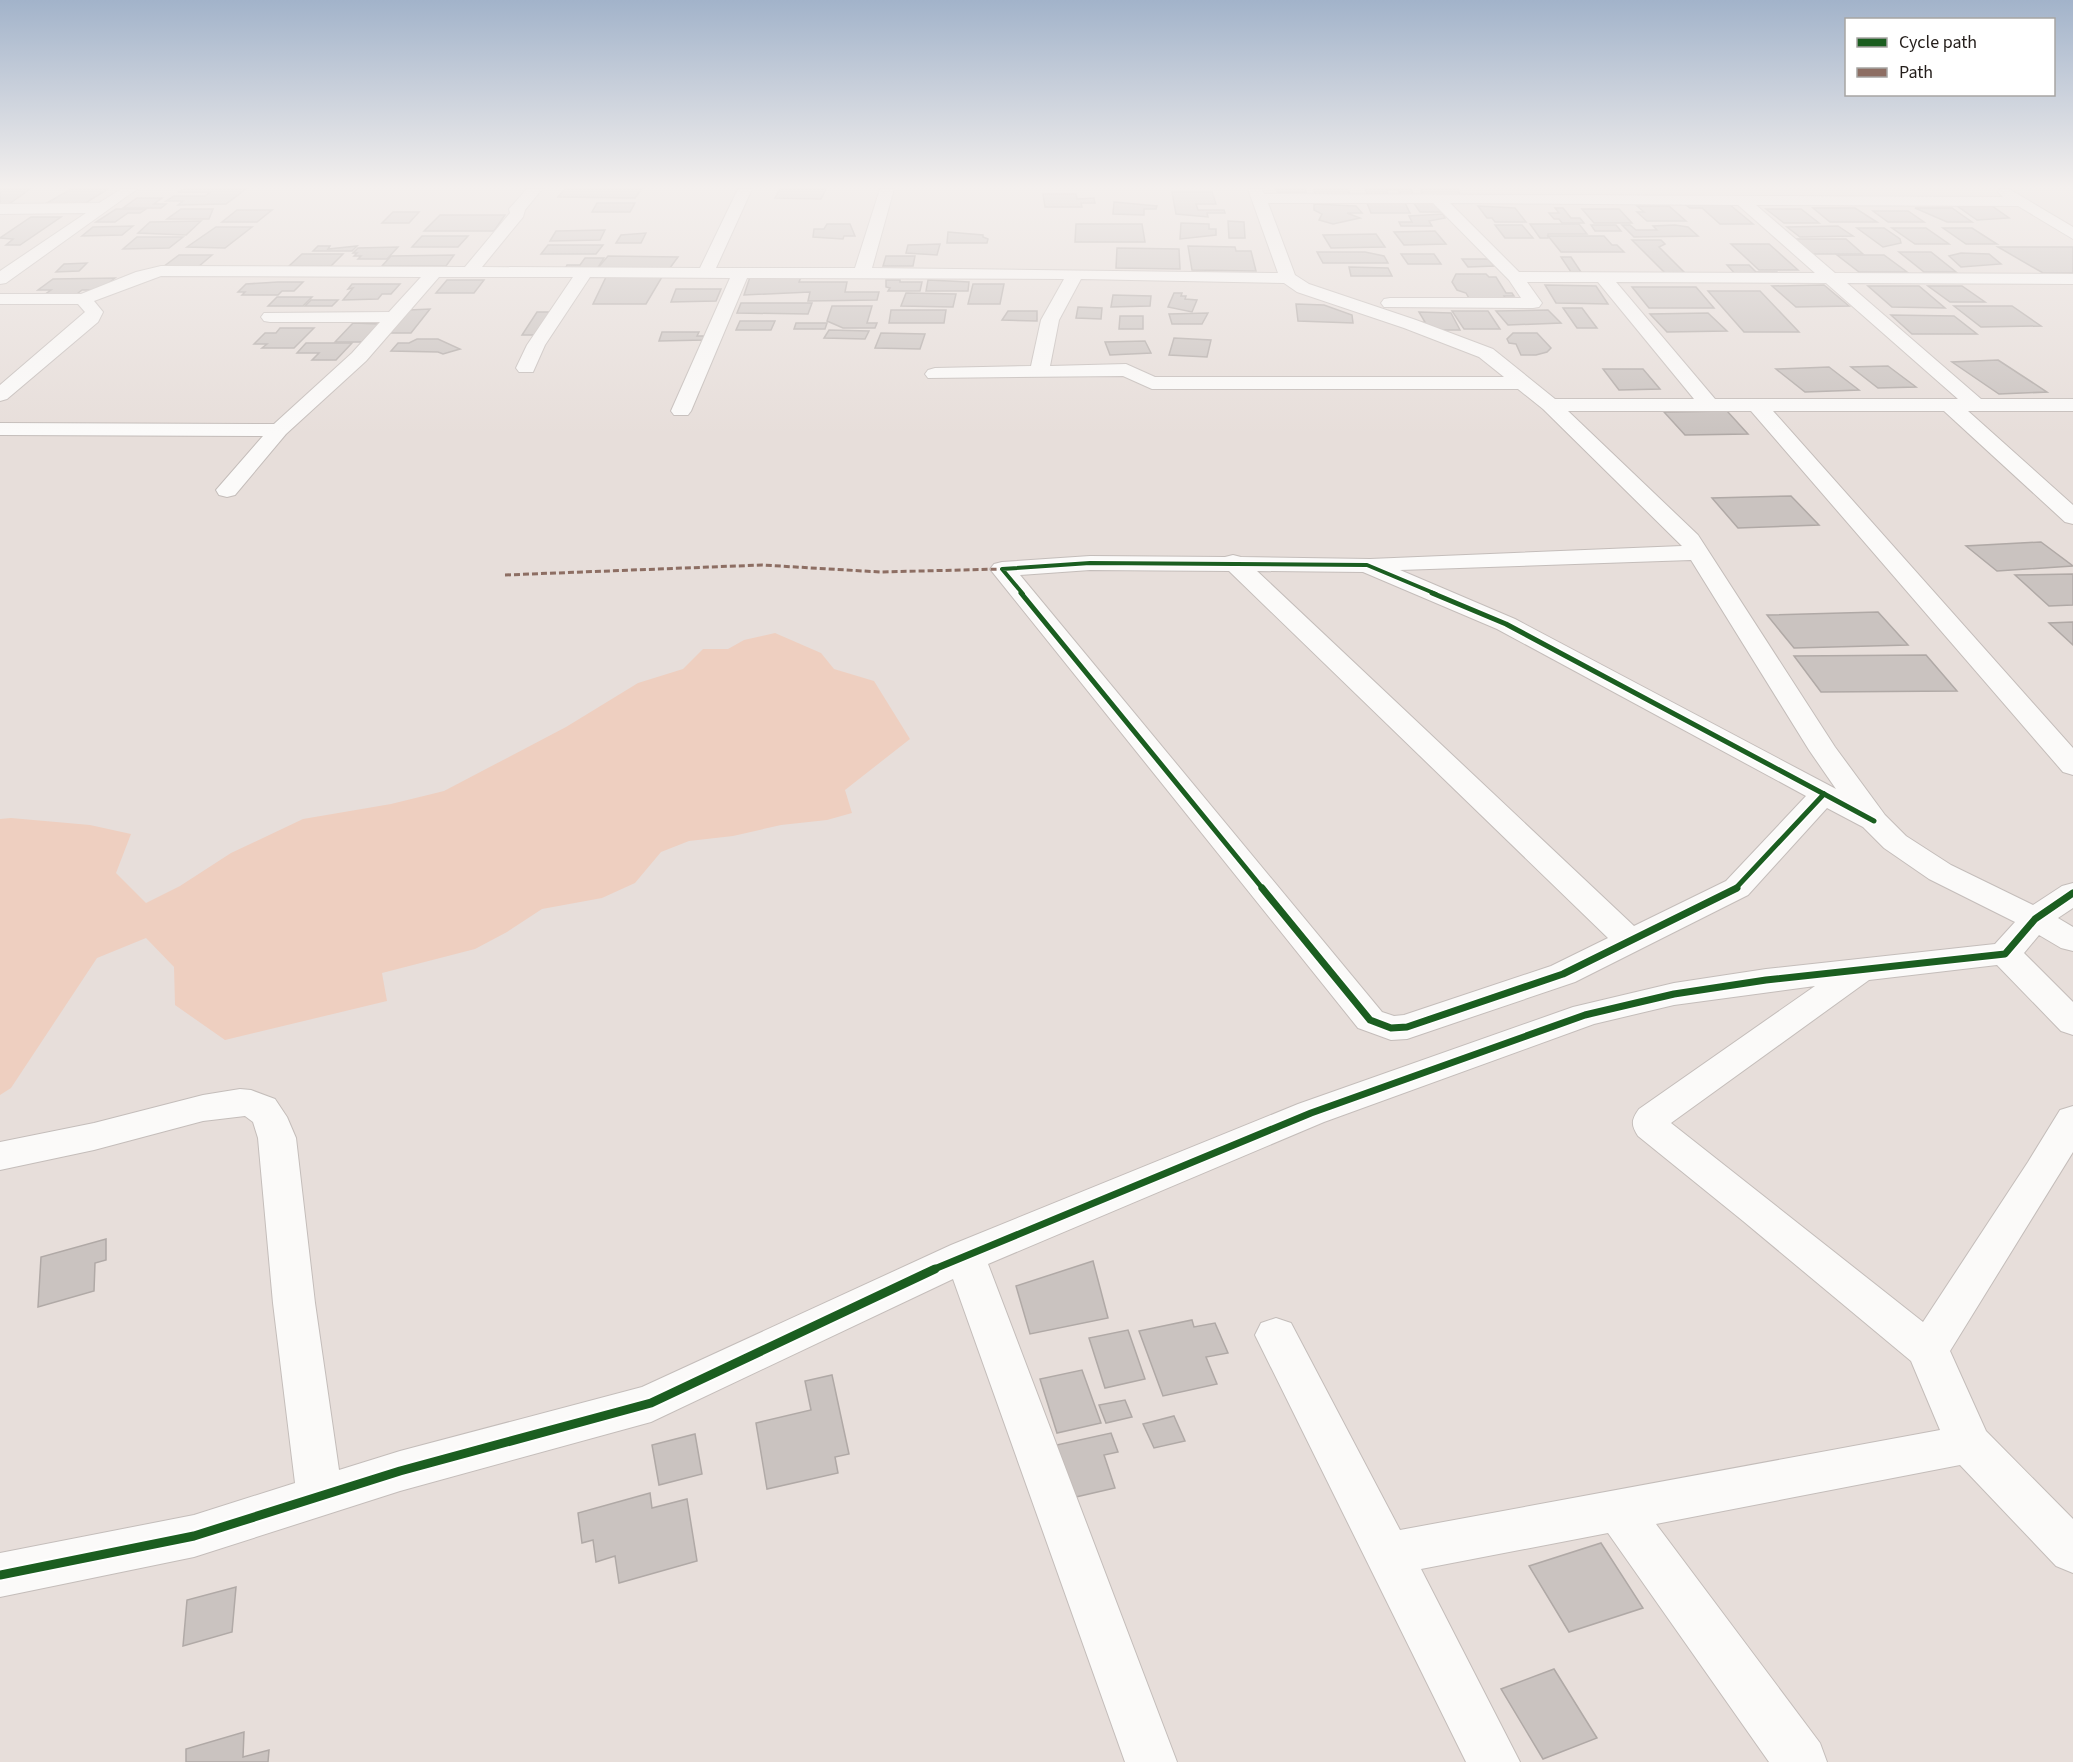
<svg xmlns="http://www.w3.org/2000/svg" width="2073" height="1762" viewBox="0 0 2073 1762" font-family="'Source Sans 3',sans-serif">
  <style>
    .green { fill: #eecfc0 }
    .building { fill: #cac3c0; stroke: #b0a9a6; stroke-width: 1.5 }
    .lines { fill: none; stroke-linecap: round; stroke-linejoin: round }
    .street-casing { stroke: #c4bdba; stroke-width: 2 }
    .street { fill: #fbfaf9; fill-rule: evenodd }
    .quiet { stroke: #8d6e63; stroke-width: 3; stroke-dasharray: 6 3; stroke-linecap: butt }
    .cycleway-far3-casing { stroke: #fff; stroke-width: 6 }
    .cycleway-far2-casing { stroke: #fff; stroke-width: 8 }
    .cycleway-far1-casing { stroke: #fff; stroke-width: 10 }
    .cycleway-casing { stroke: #fff; stroke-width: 13 }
    .cycleway-far3 { stroke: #1b5e20; stroke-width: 4 }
    .cycleway-far2 { stroke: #1b5e20; stroke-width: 5 }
    .cycleway-far1 { stroke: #1b5e20; stroke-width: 7 }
    .cycleway { stroke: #1b5e20; stroke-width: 9 }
  </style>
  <rect width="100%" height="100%" fill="#e7deda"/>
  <path class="green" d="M775,633L821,653L834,669L874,681L910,739L845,790L852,813L827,820L781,825L733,836L689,841L661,852L635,883L602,898L542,909L507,932L475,949L382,973L387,1001L225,1040L175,1005L174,967L146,938L97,958L11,1088L0,1095V819L11,818L90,825L131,834L116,873L146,903L180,886L231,853L303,819L391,804L444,791L566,727L638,683L683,669L703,649H728L744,640Z"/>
  <g class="building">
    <path d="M0,189H30L9,204H0Z"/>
    <path d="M71,189H108L79,207H40Z"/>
    <path d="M184,189H246L226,204L178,205L183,201H166L174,196H205L210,192H178Z"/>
    <path d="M565,189H642L635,198L558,197Z"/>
    <path d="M780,189H826L821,199L775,198Z"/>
    <path d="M1276,189H1305L1306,192H1277Z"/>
    <path d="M1314,189H1348L1350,195L1315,194Z"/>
    <path d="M1365,189H1411L1413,195H1401L1398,189L1387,190L1388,194H1367Z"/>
    <path d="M1421,189H1458L1460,196L1422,195Z"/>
    <path d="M1172,192H1212L1216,204H1196L1198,210H1224L1225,213H1207L1208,217L1176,214Z"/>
    <path d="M1043,194H1076L1077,199L1094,198L1095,203H1081L1082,207H1045Z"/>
    <path d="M137,198H162L154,204H166L161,208H123Z"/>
    <path d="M1114,202L1157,206L1156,209H1144V215L1113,214Z"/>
    <path d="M1413,202H1433L1441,212H1420Z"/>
    <path d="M597,203H635L630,212H592Z"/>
    <path d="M1367,203H1405L1410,213H1371Z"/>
    <path d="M1314,204L1356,206L1362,213H1347L1360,218L1333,224L1319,220L1322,214L1314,210Z"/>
    <path d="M1729,204L1753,224H1720L1702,208H1690L1686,205Z"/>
    <path d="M1478,206L1515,208L1526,222H1495L1492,218H1487Z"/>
    <path d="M1637,206H1669L1686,221H1647L1637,212H1644Z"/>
    <path d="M1957,206H1992L2009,218L1977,220Z"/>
    <path d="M1555,208H1563L1571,218H1580L1584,223H1562L1559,219H1554L1549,213H1559Z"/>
    <path d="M1813,208H1855L1877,222H1830Z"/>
    <path d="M1915,208H1952L1972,222H1947Z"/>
    <path d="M116,209H146L140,213H128L115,222H96Z"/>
    <path d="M181,209H213L209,219H167Z"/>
    <path d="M1582,209H1619L1632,223H1594Z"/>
    <path d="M1766,209H1801L1819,223H1784Z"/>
    <path d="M237,210H272L257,222H222Z"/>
    <path d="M1873,211H1908L1924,222H1888Z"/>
    <path d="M393,212H419L409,223H382Z"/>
    <path d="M1443,214L1445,218L1429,221L1432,226H1401L1399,222H1412L1409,216Z"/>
    <path d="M440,215H505L494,231H424Z"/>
    <path d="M31,217H61L20,245H6L13,239L0,238Z"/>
    <path d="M201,221L186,235L138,233L150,222Z"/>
    <path d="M1228,221L1244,222L1245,238H1229Z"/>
    <path d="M1181,223L1209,224V229H1216V235L1180,239Z"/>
    <path d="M827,224H850L855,236H844L843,239L813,237L814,229H824Z"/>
    <path d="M1076,224H1142L1145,242H1075Z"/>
    <path d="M1530,224H1579L1587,234H1548V238H1540Z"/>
    <path d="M1495,225H1522L1533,238H1505Z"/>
    <path d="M1591,225H1616L1621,231H1595Z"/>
    <path d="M1622,225H1630L1636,230H1657L1653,226L1675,225L1688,227L1698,236L1634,237Z"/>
    <path d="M133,226L122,235L82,236L93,227Z"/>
    <path d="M1838,226L1853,236L1800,237L1787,227Z"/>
    <path d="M216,227H252L225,248L187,247Z"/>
    <path d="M1857,228H1884L1900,239L1901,243L1883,247Z"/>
    <path d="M1892,228H1926L1949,244H1915Z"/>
    <path d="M1943,228H1972L1997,244H1966Z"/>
    <path d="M605,230L600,240L550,241L556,231Z"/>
    <path d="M1435,231L1446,244L1404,245L1394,232Z"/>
    <path d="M948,232L983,235V237L988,239L987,243H947Z"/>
    <path d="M646,233L641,243H616L621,235Z"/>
    <path d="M1376,234L1385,247L1331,248L1323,235Z"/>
    <path d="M422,236H468L458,247H412Z"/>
    <path d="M1548,236H1604L1612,245H1617L1624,252H1561Z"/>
    <path d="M137,237H183L169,248L123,249Z"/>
    <path d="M1795,239H1846L1863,254H1811Z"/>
    <path d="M1632,240H1661L1665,244L1659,247L1685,273H1665Z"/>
    <path d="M940,244L937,255L906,253L908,245Z"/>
    <path d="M1731,244H1769L1798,270H1759Z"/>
    <path d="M548,245H603L596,254H541Z"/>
    <path d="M318,246H330L328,249L357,246L352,251H313Z"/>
    <path d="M1188,246L1235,247L1236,251H1251L1256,271L1192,270Z"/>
    <path d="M398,247L387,259H358L361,256H354L357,253H353L358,248Z"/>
    <path d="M1998,247H2073V273H2043Z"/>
    <path d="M1117,248L1179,249L1180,269L1116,268Z"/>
    <path d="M1317,252H1365L1384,256L1388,263H1323Z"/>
    <path d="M1899,252H1931L1956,272H1924Z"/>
    <path d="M1961,253L1989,254L2001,264L1961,267L1949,256Z"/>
    <path d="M302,254H343L331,266H289Z"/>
    <path d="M1401,254H1434L1441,264H1408Z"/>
    <path d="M179,255H212L198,267H163Z"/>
    <path d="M454,255L446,266H382L391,256Z"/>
    <path d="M1837,255H1884L1907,272H1859Z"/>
    <path d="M608,256L678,257L667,272L597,269Z"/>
    <path d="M886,256H915L913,266H883Z"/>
    <path d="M1561,257H1571L1581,272H1571Z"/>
    <path d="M585,258H604L597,269H565L567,265H580Z"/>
    <path d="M1462,259H1488L1494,266L1468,267Z"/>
    <path d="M87,263L79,271L56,272L64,264Z"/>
    <path d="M1727,265H1749L1756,272H1777L1783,277H1738Z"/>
    <path d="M1349,267L1388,268L1392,276H1351Z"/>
    <path d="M1456,274H1486L1489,277H1496L1506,293H1512L1514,296H1504L1506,300H1470L1466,293L1457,290L1452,282Z"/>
    <path d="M606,277H662L646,304H593Z"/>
    <path d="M750,277H801L799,282H847L845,292H879L877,300L808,301L810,292L744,295Z"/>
    <path d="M115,278L100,290H82L73,297H41L51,290H38L53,279Z"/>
    <path d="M447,280H484L474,293H436Z"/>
    <path d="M886,280H900V282H922L920,291H888L890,288L886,287Z"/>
    <path d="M928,280L969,282L968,291H926Z"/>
    <path d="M278,282H303L294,291H282L278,295H242L245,292H238L246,284Z"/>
    <path d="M352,284H400L391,294H382L378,299L343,300L353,288L348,289Z"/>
    <path d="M973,284H1004L1000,304H968Z"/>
    <path d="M1545,285L1596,286L1608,304L1556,303Z"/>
    <path d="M1824,285L1849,306L1796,307L1772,286Z"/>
    <path d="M1868,286H1919L1945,308L1892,307Z"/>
    <path d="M1928,286H1962L1985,302H1950Z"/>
    <path d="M1632,287H1696L1714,308H1649Z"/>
    <path d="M676,289H721L716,301L671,302Z"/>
    <path d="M1708,291H1760L1799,332H1744Z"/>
    <path d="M906,293L956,294L953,307L901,306Z"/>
    <path d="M1174,293H1182L1181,296H1186L1185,299L1197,300L1192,312L1168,307Z"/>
    <path d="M1113,295L1151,296L1150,306L1111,307Z"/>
    <path d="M277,297H312L303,306H268Z"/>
    <path d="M311,300H338L332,306H305Z"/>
    <path d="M741,303H812L808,314L737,313Z"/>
    <path d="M1296,304L1324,305L1352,315L1353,323L1298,321Z"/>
    <path d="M832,306H872L867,323H877L875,328H843L827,321Z"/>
    <path d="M1954,306H2012L2041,326L1981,327Z"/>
    <path d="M1078,307L1102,308L1101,319L1076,318Z"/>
    <path d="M1563,308H1582L1597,328H1577Z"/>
    <path d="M430,309L411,333H390L409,310Z"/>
    <path d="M891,310H946L944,323H889Z"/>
    <path d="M1548,310L1561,323L1508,325L1496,311Z"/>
    <path d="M1008,311H1037V321L1002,320Z"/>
    <path d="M1452,311H1488L1500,329H1464Z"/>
    <path d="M537,312H552L537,335H522Z"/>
    <path d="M1419,312L1451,313L1460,330H1436L1414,323L1425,322Z"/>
    <path d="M1208,313L1202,324H1172L1169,314Z"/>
    <path d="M1708,313L1727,331L1667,332L1650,314Z"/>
    <path d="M1891,315L1954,316L1977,334H1912Z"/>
    <path d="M1120,316H1143V329H1119Z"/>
    <path d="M740,321H775L771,330H736Z"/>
    <path d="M353,323L379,324L362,342H335Z"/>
    <path d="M796,323H827L825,329H794Z"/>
    <path d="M280,328H314L294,348H262L267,344H254L265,333H276Z"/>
    <path d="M829,330L869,331L865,339L824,338Z"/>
    <path d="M662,332H699L697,336H706L705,340L659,341Z"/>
    <path d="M881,333L925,334L920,349L875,348Z"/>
    <path d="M1513,333H1537L1551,348L1547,352L1536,355H1521L1516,344L1509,343L1507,339Z"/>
    <path d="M1174,338L1211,340L1207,357L1169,355Z"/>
    <path d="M417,339H438L460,349L443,354L438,352L391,351L398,343H409Z"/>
    <path d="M1145,341L1151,353L1110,355L1105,342Z"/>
    <path d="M306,343H352L336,360H312L319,353H297Z"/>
    <path d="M1998,360L2047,392L1999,394L1952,362Z"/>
    <path d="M1888,366L1916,387L1878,388L1851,367Z"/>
    <path d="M1829,367L1859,390L1805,392L1776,369Z"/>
    <path d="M1603,369H1643L1660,389L1619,390Z"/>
    <path d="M1727,411L1748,434L1685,435L1664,412Z"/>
    <path d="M1791,496L1819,525L1738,528L1712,498Z"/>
    <path d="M2041,542L2073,566L1997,571L1966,546Z"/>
    <path d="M2073,574V605L2049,606L2015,575Z"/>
    <path d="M1878,612L1908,645L1794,648L1767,615Z"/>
    <path d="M2073,622V645L2049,623Z"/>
    <path d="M1926,655L1957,691L1821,692L1794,656Z"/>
    <path d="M106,1239V1260L95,1263L94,1291L38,1307L41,1257Z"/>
    <path d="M1093,1261L1108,1318L1030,1334L1016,1286Z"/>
    <path d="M1192,1320L1194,1327L1215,1323L1228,1353L1206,1357L1217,1384L1163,1396L1139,1331Z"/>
    <path d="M1128,1330L1145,1379L1105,1388L1089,1338Z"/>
    <path d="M1082,1370L1101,1423L1057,1433L1040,1379Z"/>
    <path d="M832,1375L849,1454L835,1457L838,1473L767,1489L756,1423L811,1410L805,1381Z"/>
    <path d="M1125,1400L1132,1417L1106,1423L1099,1405Z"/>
    <path d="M1174,1416L1185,1441L1154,1448L1143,1424Z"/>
    <path d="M1111,1433L1118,1452L1104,1455L1115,1488L1067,1499L1052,1446Z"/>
    <path d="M695,1434L702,1474L659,1485L652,1445Z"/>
    <path d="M650,1493L652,1508L687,1499L697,1561L619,1583L615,1556L596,1562L593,1540L582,1543L578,1513Z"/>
    <path d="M1601,1543L1643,1608L1569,1632L1529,1566Z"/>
    <path d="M236,1587L232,1632L183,1646L187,1600Z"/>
    <path d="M1554,1669L1597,1738L1543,1759L1501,1689Z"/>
    <path d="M244,1732L243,1757L269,1750L268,1762H186V1749Z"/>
  </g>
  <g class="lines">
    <g class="street-casing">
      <g id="street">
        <path d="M121,189H137L6,283L0,284V271L86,213L0,214V204L99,203Z"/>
        <path d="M527,189H542L525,210L523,217L482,267L700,268L738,189H752L716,268H855L880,189H894L872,268L1278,273L1248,189H1262L1264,194L2003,197L1998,192L2000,189H2009L2073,227V239L2018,206L1756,205L1835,273L2073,274V284L1847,283L1981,399H2073V411H1968L2073,505V524L2065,522L1944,411H1773L2073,748V775L2063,772L1751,411H1568L1698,535L1835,747L1885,815L1906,836L1951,865L2033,905L2062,886L2073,883V908L2058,918L2073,927V951L2061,948L2039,935L2024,953L2073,1002V1035L2061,1031L1997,965L1869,980L1671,1123L1923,1322L2028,1162L2060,1110L2073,1106V1152L1950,1351L1986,1431L2073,1519V1573L2056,1566L1960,1465L1656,1524L1820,1743L1827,1762H1769L1608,1533L1421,1569L1520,1762H1466L1255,1335L1261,1323L1276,1318L1291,1323L1400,1530L1940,1430L1911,1361L1743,1221L1638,1136C1631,1125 1631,1120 1639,1109L1815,986L1674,1005L1594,1024L1324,1122L988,1264L1177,1762H1125L953,1279L651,1422L400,1491L194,1557L0,1597V1553L194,1515L295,1483L273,1303L258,1138L253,1122L245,1116L203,1121L94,1150L0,1170V1142L94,1123L203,1095L240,1089L251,1090L275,1099L287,1117L296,1138L315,1303L339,1470L400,1451L642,1387L951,1245L1298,1104L1573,1007L1674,983L1766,969L1995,944L2015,922L1929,879L1884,848L1863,827L1827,808L1748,895L1575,982L1407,1039L1391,1040L1358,1028L990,569L994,564L1002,562L1090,556L1225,557L1233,555L1241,557L1370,559L1682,546L1543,409L1518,389H1152L1123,376L928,378L925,374L928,370L935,368L1031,366L1041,320L1064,279L747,278L691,411L688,415H674L671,411L730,278L590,277L545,345L533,372H519L516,368L527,345L573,277H439L366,361L286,434L235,495L227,497L219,495L216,490L263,436L0,435V423L274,424L352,353L380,322H270L264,321L261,317L264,313L389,312L421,277L161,276L94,301L103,312L98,322L7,399L0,401V385L85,312L78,304H0V294H81L136,272L161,266L465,267L510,213L509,209ZM1268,203H1433L1509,280L1521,298H1390L1384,299L1381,303L1384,307L1533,308L1539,307L1542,303L1527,282H1598L1694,399H1555L1493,349L1416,320L1309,284L1295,275ZM1450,203L1738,205L1815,273L1519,272ZM1081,279L1284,283L1297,292L1404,328L1479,357L1504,377H1155L1126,364L1050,366L1059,320ZM1616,282L1826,283L1958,399H1715ZM1691,560L1809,750L1836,789L1515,619L1400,570ZM1090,570L1229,571L1608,938L1551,966L1404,1015L1394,1016L1382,1012L1020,575ZM1257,571L1363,572L1497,629L1806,796L1726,881L1634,926Z"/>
      </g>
    </g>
    <use href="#street" class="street"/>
    <path class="quiet" d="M505,575L762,565L880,572L1002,569"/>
    <g class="cycleway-far3-casing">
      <path id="cycleway-far3" d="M1023,594L1002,569L1090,563L1367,565L1436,594"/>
    </g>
    <g class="cycleway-far2-casing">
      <g id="cycleway-far2">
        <path d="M1021,593L1263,889"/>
        <path d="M1432,593L1506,624L1824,794"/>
        <path d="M1824,794L1874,821"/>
        <path d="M1735,889L1824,794"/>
      </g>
    </g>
    <g class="cycleway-far1-casing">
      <g id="cycleway-far1">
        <path d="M1262,888L1370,1020L1391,1028L1407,1027L1563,974L1737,888"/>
        <path d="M932,1270L1311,1113L1585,1015L1674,994L1766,980L2005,954L2035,919L2073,893"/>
      </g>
    </g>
    <g class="cycleway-casing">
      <path id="cycleway" d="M0,1575L194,1536L400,1471L651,1403L935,1269"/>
    </g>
    <use href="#cycleway-far3" class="cycleway-far3"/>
    <use href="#cycleway-far2" class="cycleway-far2"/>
    <use href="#cycleway-far1" class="cycleway-far1"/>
    <use href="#cycleway" class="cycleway"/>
  </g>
  <linearGradient id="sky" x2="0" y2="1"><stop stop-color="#a2b3ca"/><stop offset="0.43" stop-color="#f4f0ee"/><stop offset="1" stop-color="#f4f0ee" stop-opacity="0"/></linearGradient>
  <rect width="2073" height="435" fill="url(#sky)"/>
  <rect x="1845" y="18" width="210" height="78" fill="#ffffff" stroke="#a7a5a3" stroke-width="1.5"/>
  <rect x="1857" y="38" width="30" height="9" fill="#1b5e20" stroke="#a7a5a3" stroke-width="1.5"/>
  <text x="1899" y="48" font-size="18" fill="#231d1a">Cycle path</text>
  <rect x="1857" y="68" width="30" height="9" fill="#8d6e63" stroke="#a7a5a3" stroke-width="1.5"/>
  <text x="1899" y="78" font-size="18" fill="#231d1a">Path</text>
</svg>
